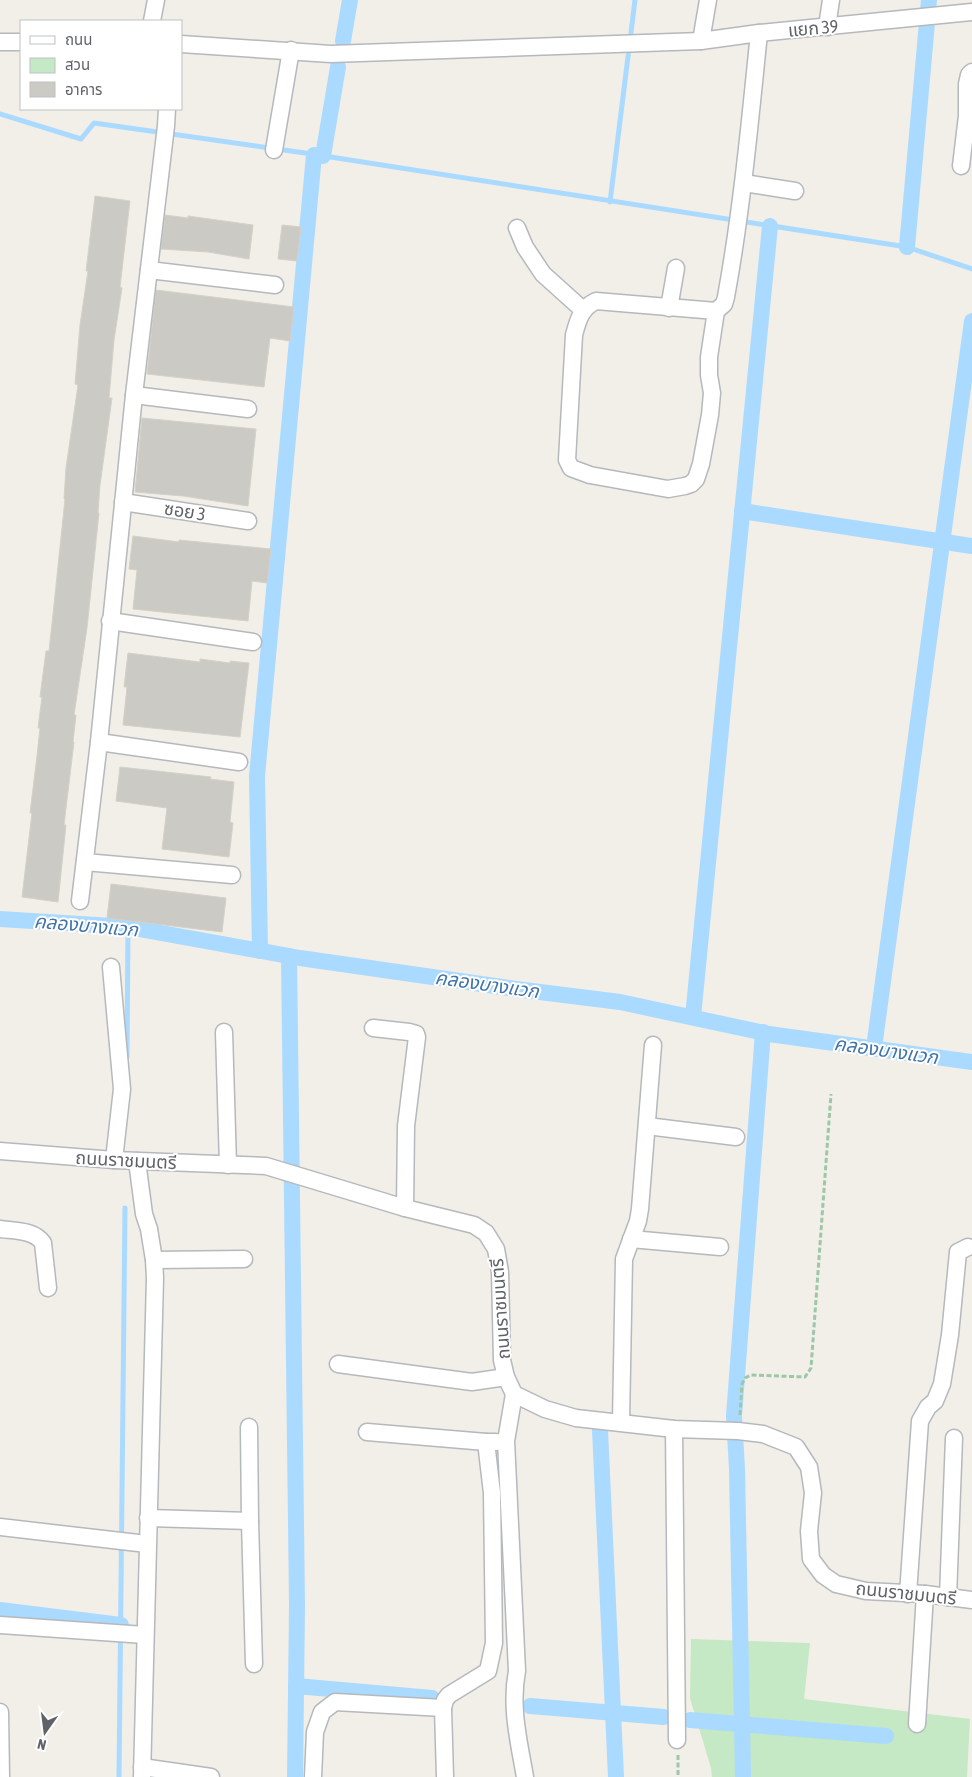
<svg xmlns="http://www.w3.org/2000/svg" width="972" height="1777" viewBox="0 0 972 1777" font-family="'Asap Condensed','Noto Sans Thai',sans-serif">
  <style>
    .green { fill: #c5e8c5 }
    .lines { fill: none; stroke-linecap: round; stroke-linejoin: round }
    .stream { stroke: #aadaff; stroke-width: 5 }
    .canal { stroke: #aadaff; stroke-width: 16 }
    .building { fill: #cccac5; stroke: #d6d1c6 }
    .minor-casing { stroke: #b5b8bc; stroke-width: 19 }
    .path { stroke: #9cc7a9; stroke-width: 3; stroke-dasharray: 5 2.5; stroke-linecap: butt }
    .minor { stroke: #fff; stroke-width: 16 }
    .labels { text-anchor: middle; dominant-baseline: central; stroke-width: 4; stroke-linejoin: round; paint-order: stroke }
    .street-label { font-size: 18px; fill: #5f6368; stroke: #fff }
    .water-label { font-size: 19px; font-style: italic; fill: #4174aa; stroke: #fff }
  </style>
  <rect width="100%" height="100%" fill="#f1efe8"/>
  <path class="green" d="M691,1639L810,1643L804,1699L970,1719L967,1777H712L711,1768L690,1698Z"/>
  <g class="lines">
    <g class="stream">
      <path d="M0,114L81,139L94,123L305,153L907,247L972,269"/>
      <path d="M610,202L635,0"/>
      <path d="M127,1057L128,927"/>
      <path d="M119,1777L125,1208"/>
    </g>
    <g class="canal">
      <path d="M343,41L350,0"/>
      <path d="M323,156L338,67"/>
      <path d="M907,247L929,0"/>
      <path d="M742,511L972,546"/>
      <path d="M0,919L128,927L300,958L516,989L620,1002L769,1034L972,1062"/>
      <path d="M260,951L257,776L314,155"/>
      <path d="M289,956L297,1605L295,1777"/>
      <path d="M693,1017L770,226"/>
      <path d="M874,1048L972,321"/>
      <path d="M600,1430L616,1777"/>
      <path d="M0,1610L121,1625"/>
      <path d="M296,1686L432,1698"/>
      <path d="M530,1706L664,1717"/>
      <path d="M690,1720L886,1736"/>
      <path d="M743,1777L737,1469L734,1416L763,1032"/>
    </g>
  </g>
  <g class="building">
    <path d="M95,196L130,201L120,287L122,288L114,340L109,398H112L100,485L98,513H99L87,628L74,715H76L73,742H74L64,825H66L58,902L22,897L32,813H30L37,756L40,728H38L42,697H40L46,651H49L53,614L65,499H64L66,468L78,385L75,384L80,325L88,271H86Z"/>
    <path d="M165,215L188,218V216L253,225L249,259L208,252L161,249Z"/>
    <path d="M282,225L301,227L297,261L278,259Z"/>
    <path d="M156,290L294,307L290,341L270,338L264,387L147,374Z"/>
    <path d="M142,418L256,429L248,506L183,496L135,492Z"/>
    <path d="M133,536L179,542V540L271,549L267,583L252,581L248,621L133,609L137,570L129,569Z"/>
    <path d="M128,653L200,662V659L230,663V661L249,663L240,737L123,725L127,687H124Z"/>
    <path d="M120,767L211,777L210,779L234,782L230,822L233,823L229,857L162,849L167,808L116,801Z"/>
    <path d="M111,884L226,898L222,932L107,918Z"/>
  </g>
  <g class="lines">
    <g class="minor-casing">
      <g id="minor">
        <path d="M152,21L156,0"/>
        <path d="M827,27L831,0"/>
        <path d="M701,41L708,0"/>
        <path d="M0,42H21"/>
        <path d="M181,44L331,54L701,41L759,33L972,12"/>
        <path d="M274,150L291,50"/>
        <path d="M961,166L967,116V84L969,75L972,72"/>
        <path d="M744,183L795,191"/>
        <path d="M517,228L525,247L543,274L583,310"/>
        <path d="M149,270L275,285"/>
        <path d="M669,308L676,268"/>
        <path d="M716,311L596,301C581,308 578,320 574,335L567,460L571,468L590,475L668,489L685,486L691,484L696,479L701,464L710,415L712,393L709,375V357L716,311L724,304L726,297C742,209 750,121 759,33"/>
        <path d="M134,395L248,409"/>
        <path d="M123,502L248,521"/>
        <path d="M110,621L253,642"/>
        <path d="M99,742L239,762"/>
        <path d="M85,862L232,875"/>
        <path d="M80,901L99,742L134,395L166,126L167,109"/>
        <path d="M111,967L122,1089L114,1160"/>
        <path d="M373,1028L409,1032L416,1034L417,1037L406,1126L405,1208"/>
        <path d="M224,1032L228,1165"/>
        <path d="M647,1126L736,1137"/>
        <path d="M0,1151L114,1160L266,1166L405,1208L474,1225L486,1233L496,1249L500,1272L502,1360L506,1377L514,1394L545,1409L576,1418L674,1429L738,1431L763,1434L796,1447L809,1467L813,1493L809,1531L811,1559L823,1575L836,1584L866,1591L925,1594L972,1600"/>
        <path d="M137,1161L144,1214L149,1229L154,1260L155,1278L142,1777"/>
        <path d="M0,1229C15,1231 34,1230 43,1243L48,1288"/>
        <path d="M631,1239L720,1247"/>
        <path d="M154,1260L244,1259"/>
        <path d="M338,1364L472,1382L506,1377"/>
        <path d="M514,1394L506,1441L517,1671C510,1707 519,1742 525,1777"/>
        <path d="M621,1422L624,1259L638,1221L640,1209L653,1045"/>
        <path d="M249,1427L250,1521L254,1664"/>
        <path d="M674,1429L677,1740"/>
        <path d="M367,1432L486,1442H496"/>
        <path d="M148,1518L250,1521"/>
        <path d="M0,1527L147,1544"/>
        <path d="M908,1594L920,1421L928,1407L935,1401L942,1384L950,1335L958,1252L968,1247"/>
        <path d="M948,1597L954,1438"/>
        <path d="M0,1625L145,1635"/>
        <path d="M0,1712L1,1777"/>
        <path d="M917,1724L925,1594"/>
        <path d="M142,1767L211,1777"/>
        <path d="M313,1777L315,1732L322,1712L335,1702L443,1708"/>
        <path d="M445,1777L443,1708L445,1700L449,1695L488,1671L494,1643L492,1493L486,1442"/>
      </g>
    </g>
    <g class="path">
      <path d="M740,1415L742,1384L745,1378L751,1375L805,1377L811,1368L831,1094"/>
      <path d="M678,1755V1777"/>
    </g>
    <use href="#minor" class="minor"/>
  </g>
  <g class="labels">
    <g class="street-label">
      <text transform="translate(813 28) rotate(-5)">แยก 39</text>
      <text transform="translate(185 511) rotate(9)">ซอย 3</text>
      <text transform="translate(126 1160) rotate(3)">ถนนราชมนตรี</text>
      <text transform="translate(500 1309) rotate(-94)">ถนนราชมนตรี</text>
      <text transform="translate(906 1593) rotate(6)">ถนนราชมนตรี</text>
    </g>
    <g class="water-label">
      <text transform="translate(86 925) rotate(5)">คลองบางแวก</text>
      <text transform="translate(487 984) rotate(8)">คลองบางแวก</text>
      <text transform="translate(886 1050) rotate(8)">คลองบางแวก</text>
    </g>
  </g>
  <rect x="20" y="20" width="162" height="90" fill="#ffffff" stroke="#bfc1c3"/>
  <rect x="30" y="36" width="25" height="8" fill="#ffffff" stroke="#bfc1c3"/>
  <text x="65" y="45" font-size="15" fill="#5f6368">ถนน</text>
  <rect x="30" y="58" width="25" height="15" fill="#c5e8c5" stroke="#bfc1c3"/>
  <text x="65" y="70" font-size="15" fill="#5f6368">สวน</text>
  <rect x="30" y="82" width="25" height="15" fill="#cccac5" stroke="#bfc1c3"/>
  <text x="65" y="95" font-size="15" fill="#5f6368">อาคาร</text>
  <g transform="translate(45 1732) rotate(194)" stroke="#ffffff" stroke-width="4" paint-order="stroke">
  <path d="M0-4L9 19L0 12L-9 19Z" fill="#5f6368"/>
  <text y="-8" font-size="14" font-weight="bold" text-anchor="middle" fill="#5f6368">N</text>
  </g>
</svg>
